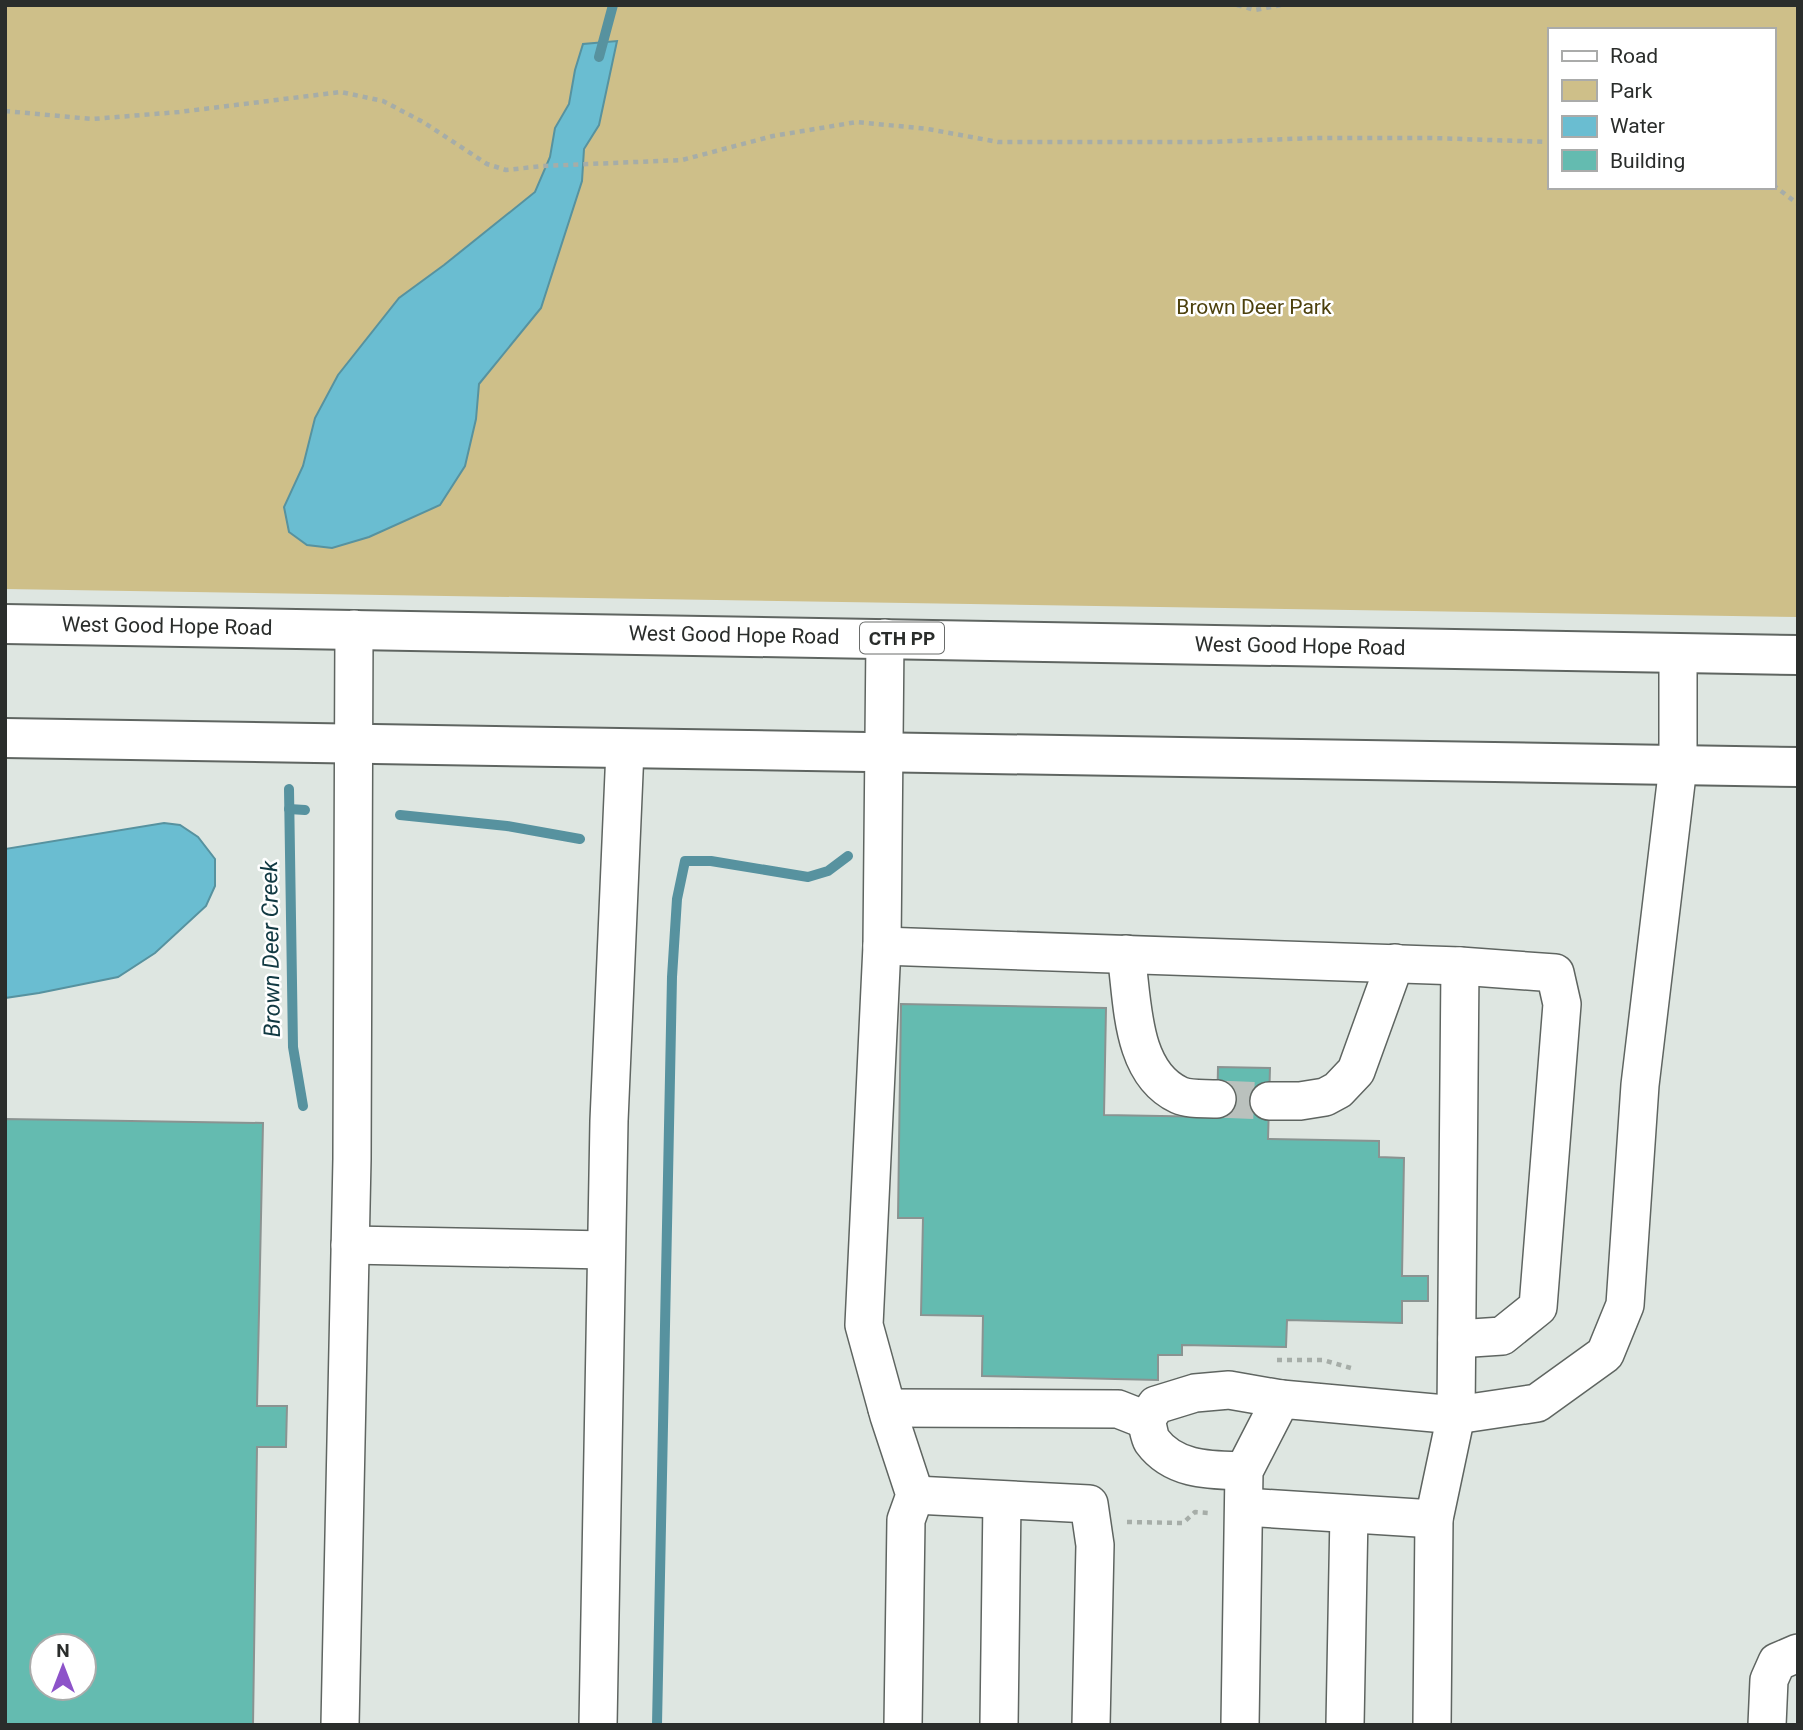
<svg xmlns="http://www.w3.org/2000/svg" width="1803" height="1730" viewBox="0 0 1803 1730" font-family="Roboto,sans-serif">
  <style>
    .green { fill: #cebf89; fill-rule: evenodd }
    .water { fill: #6abdd1; stroke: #57929f; stroke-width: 2 }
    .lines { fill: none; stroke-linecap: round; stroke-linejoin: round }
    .stream { stroke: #57929f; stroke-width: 10 }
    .building { fill: #64bbb0; stroke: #8a9391; stroke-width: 2; fill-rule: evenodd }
    .minor-tunnel { stroke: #bac1bd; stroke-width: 37; stroke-dasharray: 37 18; stroke-linecap: butt }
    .minor-casing { stroke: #5f6561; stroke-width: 40 }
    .major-casing { stroke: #5f6561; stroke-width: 42 }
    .path { stroke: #a6ada8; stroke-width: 4.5; stroke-dasharray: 5 5; stroke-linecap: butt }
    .minor { stroke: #fff; stroke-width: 37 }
    .major { stroke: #fff; stroke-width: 38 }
    .labels { text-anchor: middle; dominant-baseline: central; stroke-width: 5; stroke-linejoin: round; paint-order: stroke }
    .shield { fill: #fff; stroke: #6a6c6b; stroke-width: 2 }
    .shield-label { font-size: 19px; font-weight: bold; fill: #2a2d2b }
    .park-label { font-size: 21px; fill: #4d410d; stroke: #fff }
    .street-label { font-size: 21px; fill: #2a2d2b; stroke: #fff }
    .water-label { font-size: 23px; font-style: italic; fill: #113942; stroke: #fff }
  </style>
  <rect width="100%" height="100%" fill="#dee6e1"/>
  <path class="green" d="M5,5H1798V617L5,589ZM1549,30H1773V187H1549Z"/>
  <g class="water">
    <path d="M617,41L599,125L584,149L582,181L541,308L479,384L476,419L465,466L440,505L369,537L332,548L307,545L289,532L284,507L303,466L315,418L338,375L399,298L444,265L535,192L550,157L555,128L569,104L575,70L583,44Z"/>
    <path d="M164,823L180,825L198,837L215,859V886L206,906L155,953L118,977L39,993L5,998V849Z"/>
  </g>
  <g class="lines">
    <g class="stream">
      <path d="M599,57L613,5"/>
      <path d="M289,789L293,1047L303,1106"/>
      <path d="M289,809L305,810"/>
      <path d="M400,815L507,826L580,839"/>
      <path d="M657,1725L672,977L677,899L685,861H711L808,877L828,871L848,856"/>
    </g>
  </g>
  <g class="building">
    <path d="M901,1004L1106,1008L1104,1115L1217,1117L1218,1067L1270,1068L1268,1139L1379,1141V1157L1404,1158L1402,1276H1428V1301H1402V1323L1287,1320L1286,1347L1182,1345V1355H1158V1380L982,1376L983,1316L921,1315L923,1218H898Z"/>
    <path d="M5,1119L263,1123L257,1406H287L286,1447H257L253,1725H5ZM42,1646H84V1688H42Z"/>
  </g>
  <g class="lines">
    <path class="minor-tunnel" d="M1217,1099L1269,1101"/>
    <g class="minor-casing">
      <g id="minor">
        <path d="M885,638L882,946L864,1325L889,1416L915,1495L906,1520L903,1725"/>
        <path d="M882,946L1460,966L1555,973L1562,1004L1538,1307L1502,1336L1457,1339"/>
        <path d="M1126,954C1133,1000 1130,1072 1179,1095C1190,1100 1205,1098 1217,1099"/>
        <path d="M1269,1101H1300L1325,1097L1338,1090L1356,1071L1395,963"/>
        <path d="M350,1245L606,1250"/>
        <path d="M887,1408L1118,1409L1146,1420"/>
        <path d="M1244,1471C1211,1470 1174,1471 1152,1441C1149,1436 1148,1426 1146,1420L1156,1405L1195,1393L1229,1390L1281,1399"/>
        <path d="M915,1495L1089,1504L1095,1545L1091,1725"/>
        <path d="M1244,1507L1434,1519"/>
        <path d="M340,1725L352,1159L354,629"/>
        <path d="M598,1725L609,1121L625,750"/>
        <path d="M999,1725L1002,1500"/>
        <path d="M1240,1725L1244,1471L1281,1399L1456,1415L1537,1403L1605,1354L1625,1305L1640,1085L1678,766V654"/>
        <path d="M1345,1725L1349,1514"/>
        <path d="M1432,1725L1434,1519L1456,1415L1460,966"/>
        <path d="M1767,1725L1769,1680L1777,1662L1798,1653"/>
      </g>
    </g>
    <g class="major-casing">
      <g id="major">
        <path d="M5,624L1798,655"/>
        <path d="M5,738L1798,767"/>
      </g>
    </g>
    <g class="path">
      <path d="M1237,5L1255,10L1281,5"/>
      <path d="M5,111L92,119L179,112L341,92L383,101L423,122L487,164L506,170L543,166L682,160L773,136L857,122L928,129L998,142H1209L1314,138H1432L1549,142"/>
      <path d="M1773,185L1798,204"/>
      <path d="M1277,1360H1323L1351,1368"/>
      <path d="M1127,1522L1183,1523L1195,1512L1209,1513"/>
    </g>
    <use href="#minor" class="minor"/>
    <use href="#major" class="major"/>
  </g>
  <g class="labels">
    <rect class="shield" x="860" y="622.5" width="84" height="31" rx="5"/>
    <g class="shield-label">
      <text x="902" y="638">CTH PP</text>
    </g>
    <g class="park-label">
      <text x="1254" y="307">Brown Deer Park</text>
    </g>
    <g class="street-label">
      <text transform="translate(167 626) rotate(1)">West Good Hope Road</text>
      <text transform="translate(734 635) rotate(1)">West Good Hope Road</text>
      <text transform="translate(1300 646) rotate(1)">West Good Hope Road</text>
    </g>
    <g class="water-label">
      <text transform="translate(271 949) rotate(-91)">Brown Deer Creek</text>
    </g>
  </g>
  <rect width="1803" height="1730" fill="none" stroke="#2a2d2b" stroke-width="14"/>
  <rect x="1548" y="28" width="228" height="161" fill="#ffffff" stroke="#aaabaa" stroke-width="2"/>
  <rect x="1562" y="51" width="35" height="10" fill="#ffffff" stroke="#aaabaa" stroke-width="2"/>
  <text x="1610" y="63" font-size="21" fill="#2a2d2b">Road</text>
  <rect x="1562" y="80" width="35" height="21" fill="#cebf89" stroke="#aaabaa" stroke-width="2"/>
  <text x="1610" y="98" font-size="21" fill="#2a2d2b">Park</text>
  <rect x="1562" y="116" width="35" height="21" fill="#6abdd1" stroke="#aaabaa" stroke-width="2"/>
  <text x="1610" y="133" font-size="21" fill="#2a2d2b">Water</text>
  <rect x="1562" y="150" width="35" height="21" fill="#64bbb0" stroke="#aaabaa" stroke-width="2"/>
  <text x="1610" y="168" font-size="21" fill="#2a2d2b">Building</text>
  <g transform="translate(63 1667)"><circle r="33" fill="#ffffff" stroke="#aaabaa" stroke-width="2"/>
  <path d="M0-5L12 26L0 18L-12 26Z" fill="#8d53c9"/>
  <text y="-10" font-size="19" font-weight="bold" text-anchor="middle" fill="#2a2d2b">N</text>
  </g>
</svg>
